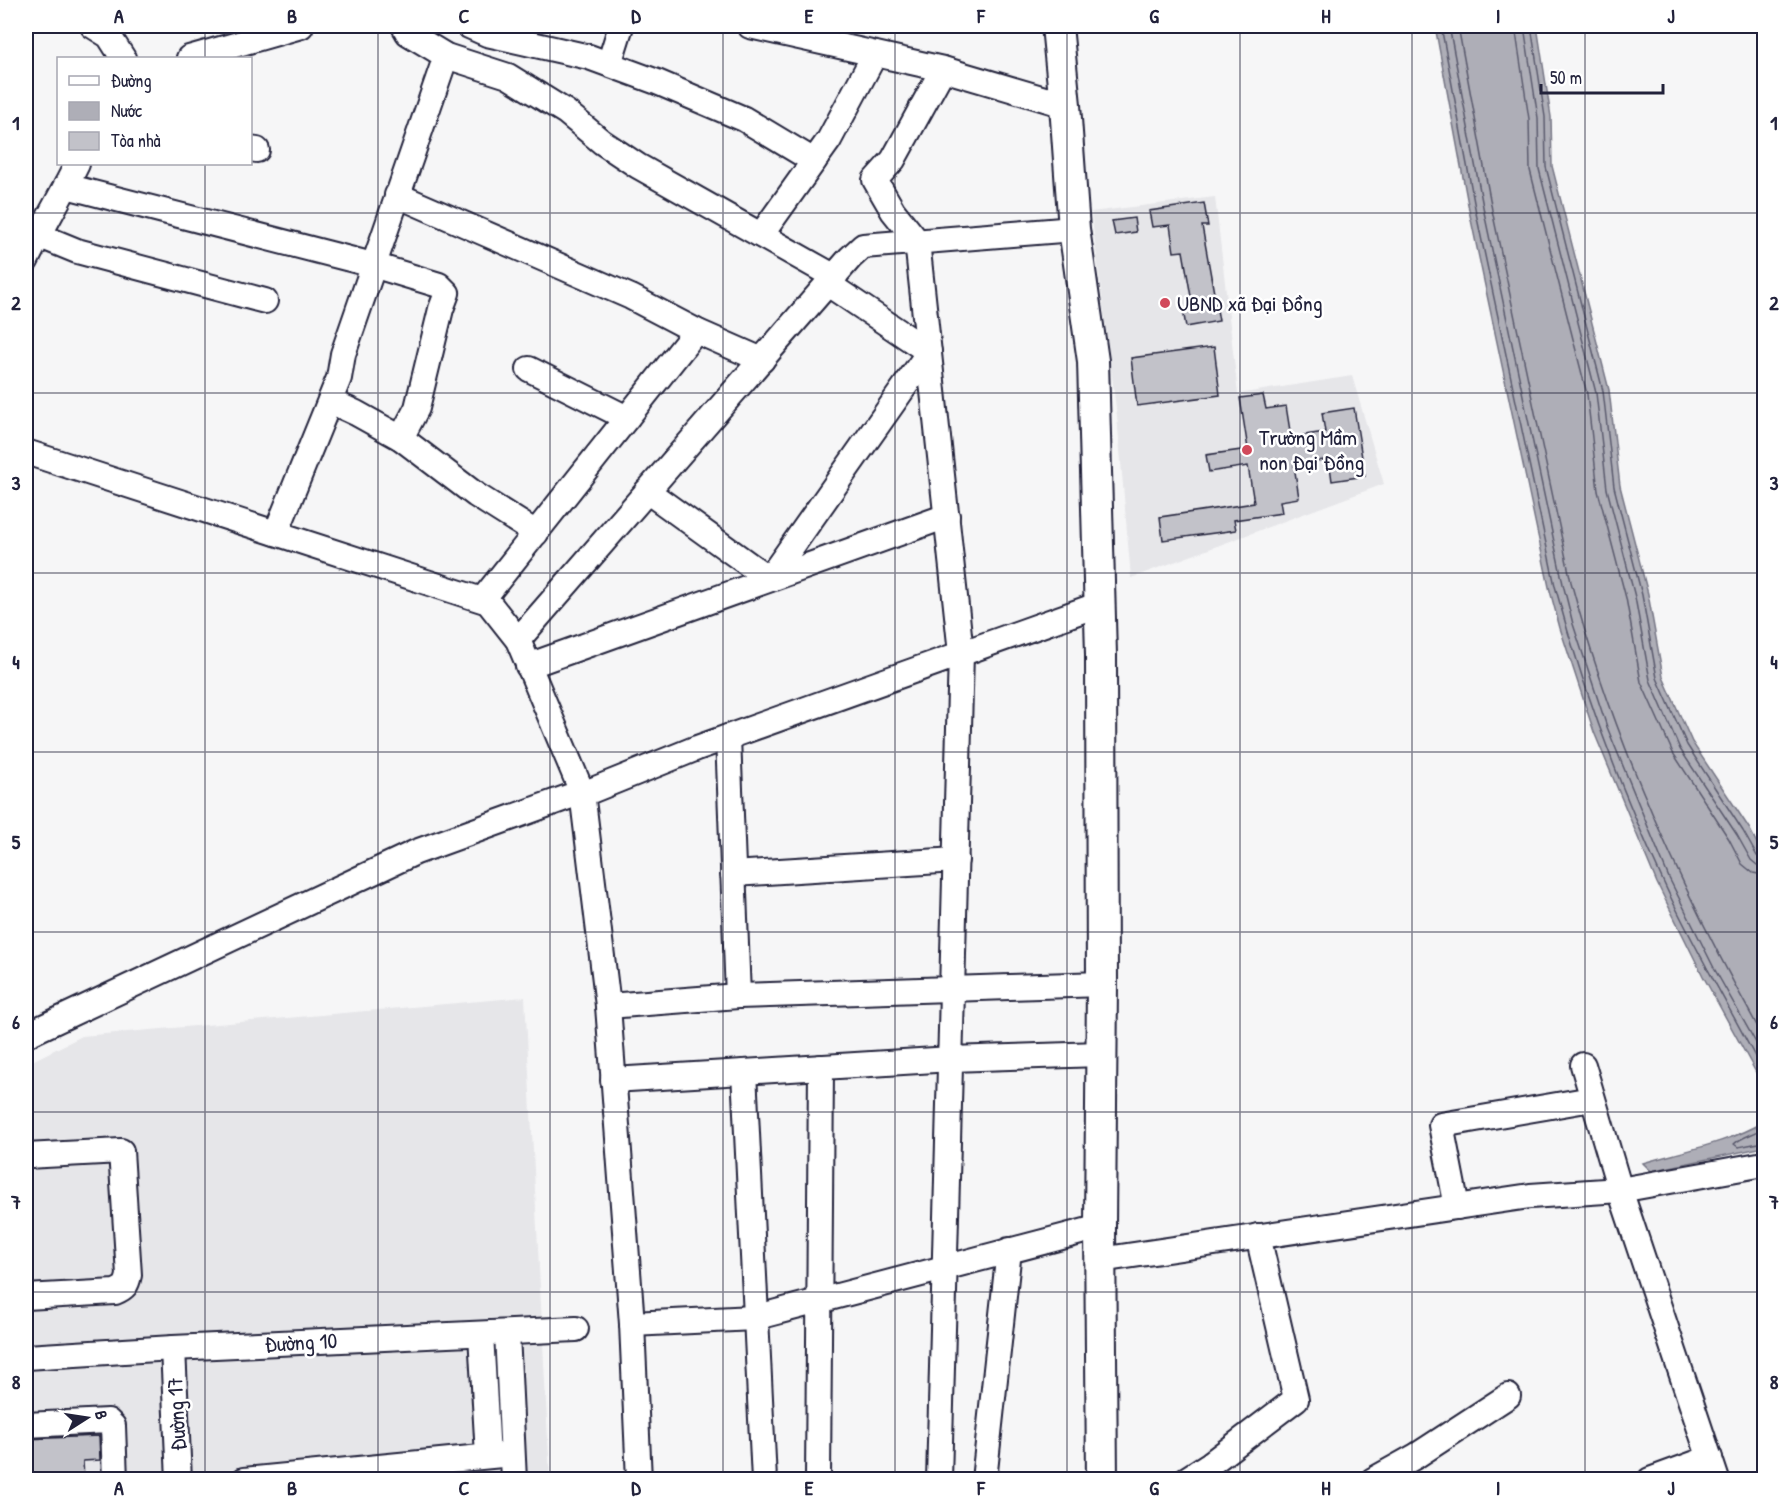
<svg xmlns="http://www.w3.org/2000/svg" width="1790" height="1505" viewBox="0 0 1790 1505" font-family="'Patrick Hand',sans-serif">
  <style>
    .built { fill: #e6e6e9 }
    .water { fill: #aeaeb7; stroke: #767685; stroke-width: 1.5 }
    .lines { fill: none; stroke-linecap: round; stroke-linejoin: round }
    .shore { stroke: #5a5a6d; stroke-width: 1.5 }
    .building { fill: #c2c2c9; stroke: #22223b; stroke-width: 1.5 }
    .minor-casing { stroke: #22223b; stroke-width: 28 }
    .major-casing { stroke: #22223b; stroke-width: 34 }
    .minor { stroke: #fff; stroke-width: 24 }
    .major { stroke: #fff; stroke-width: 30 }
    .grid { fill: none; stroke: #22223b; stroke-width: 1.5; stroke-opacity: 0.55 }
    .poi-dot { fill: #d1495b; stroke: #fff; stroke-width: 2 }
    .labels { text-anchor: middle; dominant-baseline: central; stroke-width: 5; stroke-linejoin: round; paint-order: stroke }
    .poi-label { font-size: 22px; fill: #22223b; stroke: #fff; text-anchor: start }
    .street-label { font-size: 22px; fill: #22223b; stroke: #fff }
    .neatline { fill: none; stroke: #22223b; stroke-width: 2 }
    .grid-label { font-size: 20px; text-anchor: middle; font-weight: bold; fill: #22223b }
  </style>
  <rect width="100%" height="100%" fill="#f6f6f7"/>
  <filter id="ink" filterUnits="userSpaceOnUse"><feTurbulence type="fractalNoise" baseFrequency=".0167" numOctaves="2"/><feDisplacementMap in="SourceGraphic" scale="12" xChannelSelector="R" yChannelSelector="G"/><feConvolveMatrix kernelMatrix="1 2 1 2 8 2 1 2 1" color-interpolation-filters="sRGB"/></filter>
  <g filter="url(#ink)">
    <g class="built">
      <path d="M1215,197L1238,394L1352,376L1384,484L1131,578L1117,416L1091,212Z"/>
      <path d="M525,997L550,1479L26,1480V1064L82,1036Z"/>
    </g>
    <g class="water">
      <path d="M1435,26H1537L1551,117L1552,166L1609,390L1620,486L1648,594L1663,677L1692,742L1749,828L1764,857V1087L1703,976L1657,883L1594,732L1560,628L1549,587L1470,215Z"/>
      <path d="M1764,1122V1147L1651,1171L1643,1163C1683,1151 1728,1143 1764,1122Z"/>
    </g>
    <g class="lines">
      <g class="shore">
        <path d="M1441,26L1476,213L1555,586C1582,687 1619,785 1663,881C1693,947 1731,1009 1764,1074"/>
        <path d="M1449,26L1484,212L1563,584L1573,624L1607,727L1669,878L1715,970L1764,1057"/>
        <path d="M1458,26L1492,210L1571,582C1614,743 1683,894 1764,1038"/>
        <path d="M1515,26L1529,119L1530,170L1587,394L1598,491L1626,598L1641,682L1673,753L1729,839L1742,864L1753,873L1764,875"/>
        <path d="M1524,26L1538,118L1539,169L1596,393L1607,489L1635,597L1650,680L1680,749L1737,835L1751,860L1757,865L1764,866"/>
        <path d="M1531,26L1545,117L1546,167L1603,391L1614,487L1642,595L1657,678L1687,745L1743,831L1757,856L1764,859"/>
        <path d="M1764,1128C1755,1134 1741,1137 1734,1144L1738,1147L1764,1142"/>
      </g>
    </g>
    <g class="building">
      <path d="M1204,203L1208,226H1202L1219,321L1186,327L1183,310L1193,308L1183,251L1174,252L1170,225L1152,227L1149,211Z"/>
      <path d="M1134,218L1136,232L1115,235L1112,221Z"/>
      <path d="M1214,347L1220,395L1137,406L1131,358Z"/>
      <path d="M1263,395L1266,409L1286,406L1291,437L1325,432L1322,413L1354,408L1365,476L1332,481L1329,459L1294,465L1299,498L1280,501L1282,513L1234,520L1236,530L1163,540L1160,517L1254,503L1248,466L1209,472L1206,455L1248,449L1240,398Z"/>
      <path d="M99,1436L100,1460L83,1461L84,1479H26V1439Z"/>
    </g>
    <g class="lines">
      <g class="minor-casing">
        <g id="minor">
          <path d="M93,26L109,36L123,58"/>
          <path d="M404,26L408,33L446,56L508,76L566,112L602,142L638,166L835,277"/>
          <path d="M469,26L487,34L589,57L657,82L744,119L814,161"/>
          <path d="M750,26L943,69L1065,105"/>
          <path d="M189,58L301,26"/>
          <path d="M609,64L621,26"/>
          <path d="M250,149L257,150"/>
          <path d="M66,186L373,265L439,285L447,293L441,309L417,408L401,438"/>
          <path d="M397,195L631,297L696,331L762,360"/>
          <path d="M38,235L77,251L265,301"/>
          <path d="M761,235L829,140L875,54"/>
          <path d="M26,261C42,228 61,197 77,164"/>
          <path d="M529,369L627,418"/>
          <path d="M330,401L356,413L401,438L476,495L536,533"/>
          <path d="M26,452L488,602L518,640L582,792L416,852L26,1035"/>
          <path d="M647,491L769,579L929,352L828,284"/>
          <path d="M276,533L339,378L343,354L446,56"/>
          <path d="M488,602L487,594L696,331"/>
          <path d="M518,640L850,258L863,246L1074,229"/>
          <path d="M528,666L947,516"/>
          <path d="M728,737L738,996"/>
          <path d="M733,874L956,860"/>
          <path d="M608,1006L738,996L1102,984"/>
          <path d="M1583,1065L1620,1190L1717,1480"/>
          <path d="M744,1072L764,1480"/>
          <path d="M613,1080L951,1059L1100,1054"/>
          <path d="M26,1156L121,1151L129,1275C127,1285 125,1288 115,1292L26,1297"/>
          <path d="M1457,1207L1441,1125L1592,1099"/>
          <path d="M1100,1260L1530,1196L1620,1190L1764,1164"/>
          <path d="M632,1324L754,1318L1100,1227"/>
          <path d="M507,1333L514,1480"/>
          <path d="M481,1334L488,1456"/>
          <path d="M173,1348L179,1480"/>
          <path d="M26,1357L173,1348L576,1329"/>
          <path d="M26,1425L108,1421L113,1426L115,1480"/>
          <path d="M244,1480L512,1454"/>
          <path d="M639,1480L632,1324L608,1006L582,792L593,790L697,748L1100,604"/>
          <path d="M818,1480L821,1067"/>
          <path d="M939,1480L961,653L917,241L893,211L875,180L893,160L943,69"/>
          <path d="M984,1480L1009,1250"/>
          <path d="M1185,1480L1210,1464L1296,1399L1258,1236"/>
          <path d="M1373,1480L1416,1456L1508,1396"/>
          <path d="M1650,1480L1710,1458"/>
        </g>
      </g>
      <g class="major-casing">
        <path id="major" d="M1057,26L1065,105L1074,229L1093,361L1101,655L1102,984L1100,1227L1102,1480"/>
      </g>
      <use href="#minor" class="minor"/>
      <use href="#major" class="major"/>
    </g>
  </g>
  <path class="grid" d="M205,26V58M378,26V1480M550,26V1480M723,26V1480M895,26V1480M1067,26V1480M1240,26V1480M1412,26V1480M1585,26V1480M205,164V1480M26,213H1764M26,393H1764M26,573H1764M26,752H1764M26,932H1764M26,1112H1764M26,1292H1764"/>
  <g class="poi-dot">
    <circle cx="1165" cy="303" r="6"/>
    <circle cx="1247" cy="450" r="6"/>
  </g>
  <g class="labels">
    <g class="poi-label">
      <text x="1177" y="303">UBND xã Đại Đồng</text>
      <text x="1259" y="437">Trường Mầm<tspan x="1259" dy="25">non Đại Đồng</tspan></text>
    </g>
    <g class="street-label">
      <text transform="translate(301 1342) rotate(-3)">Đường 10</text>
      <text transform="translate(176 1414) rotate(-93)">Đường 17</text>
    </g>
  </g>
  <rect width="1790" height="1505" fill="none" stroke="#fff" stroke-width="66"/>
  <rect x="57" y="57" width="195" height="108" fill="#ffffff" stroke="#a7a7b1" stroke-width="1.5"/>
  <rect x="69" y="76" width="30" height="9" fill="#ffffff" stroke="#a7a7b1" stroke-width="1.5"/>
  <text x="111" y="87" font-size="18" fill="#22223b">Đường</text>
  <rect x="69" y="102" width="30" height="18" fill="#aeaeb7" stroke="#a7a7b1" stroke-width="1.5"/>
  <text x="111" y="117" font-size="18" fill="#22223b">Nước</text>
  <rect x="69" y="132" width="30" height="18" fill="#c2c2c9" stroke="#a7a7b1" stroke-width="1.5"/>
  <text x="111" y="147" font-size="18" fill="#22223b">Tòa nhà</text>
  <g transform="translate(87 1418) rotate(78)" stroke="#ffffff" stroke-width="4.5" paint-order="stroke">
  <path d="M0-4.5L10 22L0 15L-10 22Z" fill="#22223b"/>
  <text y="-9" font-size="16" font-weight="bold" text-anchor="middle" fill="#22223b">B</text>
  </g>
  <path d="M1541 84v9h122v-9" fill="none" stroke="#22223b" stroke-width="3"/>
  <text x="1550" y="84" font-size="18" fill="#22223b" stroke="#ffffff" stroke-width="4.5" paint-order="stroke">50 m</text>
  <rect x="33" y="33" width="1724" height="1439" class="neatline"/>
  <g class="grid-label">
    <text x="119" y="23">A</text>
    <text x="292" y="23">B</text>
    <text x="464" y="23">C</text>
    <text x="636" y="23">D</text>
    <text x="809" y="23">E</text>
    <text x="981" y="23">F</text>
    <text x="1154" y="23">G</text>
    <text x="1326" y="23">H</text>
    <text x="1498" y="23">I</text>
    <text x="1671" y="23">J</text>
    <text x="16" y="130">1</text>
    <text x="1774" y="130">1</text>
    <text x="16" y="310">2</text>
    <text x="1774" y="310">2</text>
    <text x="16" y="490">3</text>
    <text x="1774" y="490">3</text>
    <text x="16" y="669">4</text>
    <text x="1774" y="669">4</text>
    <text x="16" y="849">5</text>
    <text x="1774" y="849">5</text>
    <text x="16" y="1029">6</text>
    <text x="1774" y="1029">6</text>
    <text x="16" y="1209">7</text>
    <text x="1774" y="1209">7</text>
    <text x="16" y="1389">8</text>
    <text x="1774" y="1389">8</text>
    <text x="119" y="1495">A</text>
    <text x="292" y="1495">B</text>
    <text x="464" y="1495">C</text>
    <text x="636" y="1495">D</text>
    <text x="809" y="1495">E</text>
    <text x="981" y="1495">F</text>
    <text x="1154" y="1495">G</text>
    <text x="1326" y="1495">H</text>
    <text x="1498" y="1495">I</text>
    <text x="1671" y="1495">J</text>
  </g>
</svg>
